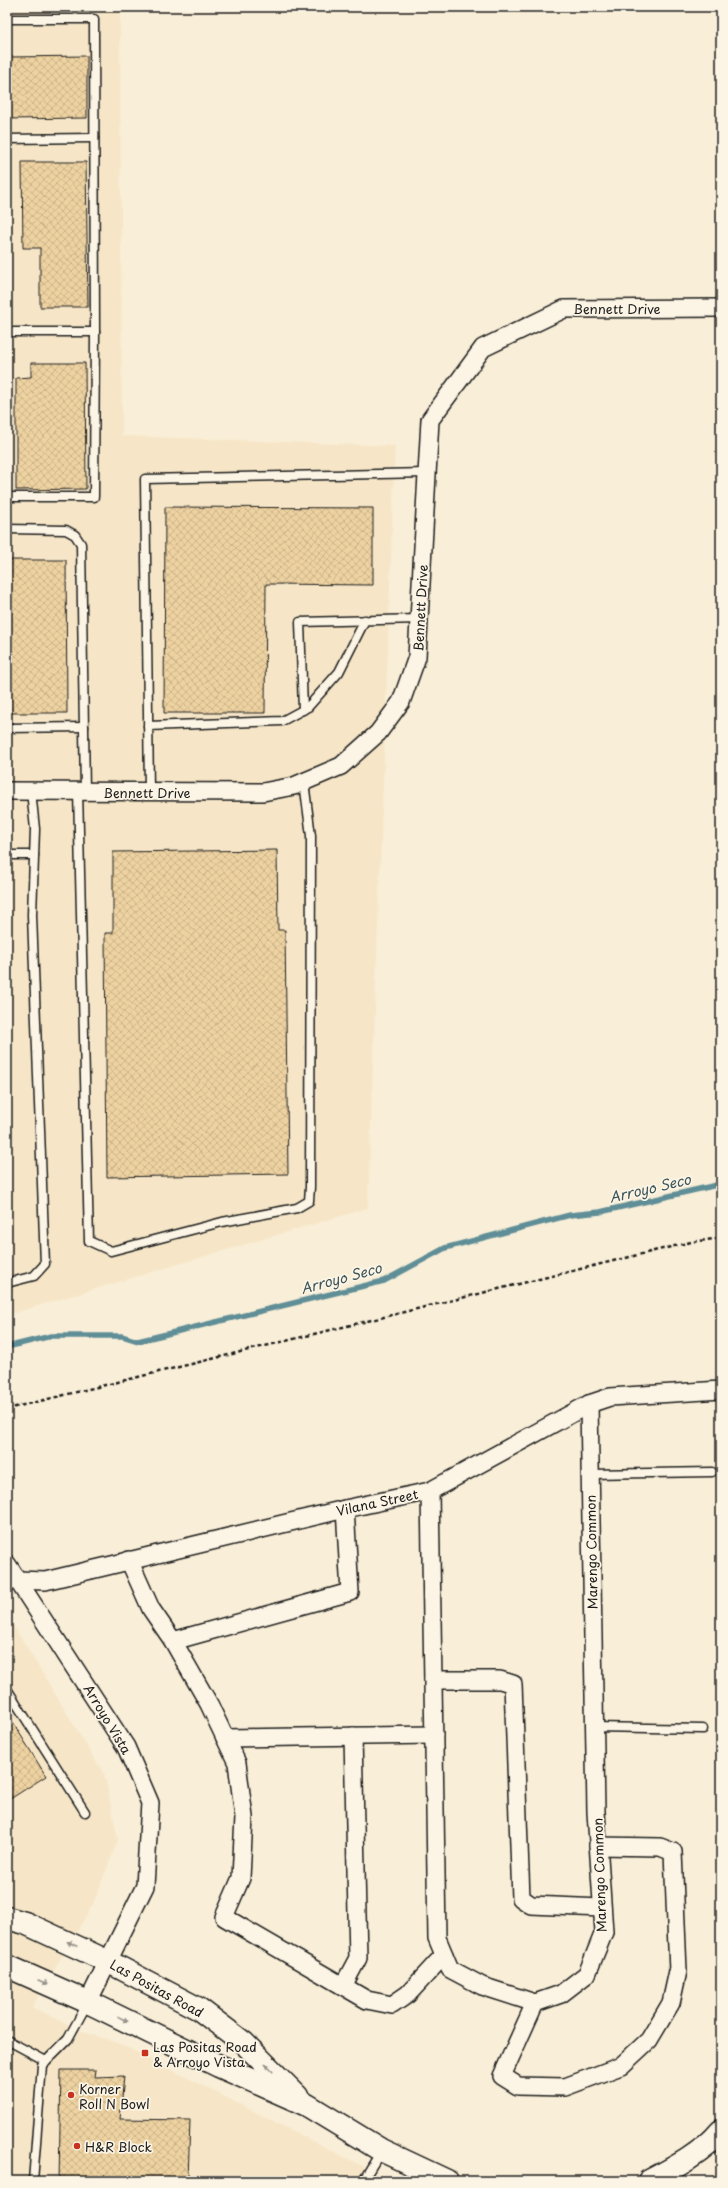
<svg xmlns="http://www.w3.org/2000/svg" width="728" height="2188" viewBox="0 0 728 2188" font-family="'Playpen Sans',sans-serif">
  <style>
    .built { fill: #f6e6c7 }
    .lines { fill: none; stroke-linecap: round; stroke-linejoin: round }
    .stream { stroke: #5f8e97; stroke-width: 5.5 }
    .building { fill: url(#building-cross-hatch); stroke: #1c1c1c }
    .service-casing { stroke: #1c1c1c; stroke-width: 11 }
    .minor-casing { stroke: #1c1c1c; stroke-width: 20 }
    .secondary-casing { stroke: #1c1c1c; stroke-width: 25 }
    .path { stroke: #1c1c1c; stroke-width: 2.5; stroke-dasharray: 4 3; stroke-linecap: butt }
    .service { stroke: #fcf5e5; stroke-width: 8 }
    .minor { stroke: #fcf5e5; stroke-width: 17 }
    .secondary { stroke: #fcf5e5; stroke-width: 22 }
    .oneway { fill: #97938b }
    .poi-dot { fill: #c8321e; stroke: #fcf5e5; stroke-width: 1.5 }
    .labels { text-anchor: middle; dominant-baseline: central; stroke-width: 3.5; stroke-linejoin: round; paint-order: stroke }
    .street-label { font-size: 13px; fill: #1c1c1c; stroke: #fcf5e5 }
    .poi-label { font-size: 13px; fill: #1c1c1c; stroke: #fcf5e5; text-anchor: start }
    .water-label { font-size: 14px; font-style: italic; fill: #3d555a; stroke: #fcf5e5 }
  </style>
  <defs>
    <pattern id="building-cross-hatch" width="8" height="8" patternUnits="userSpaceOnUse"><rect width="8" height="8" fill="#eed2a1"/><path d="M0 0l8 8M0 8l8-8" fill="none" stroke="#ccb48a"/></pattern>
  </defs>
  <rect width="100%" height="100%" fill="#f9eed7"/>
  <filter id="ink" filterUnits="userSpaceOnUse"><feTurbulence type="fractalNoise" baseFrequency=".025" numOctaves="2"/><feDisplacementMap in="SourceGraphic" scale="8" xChannelSelector="R" yChannelSelector="G"/><feConvolveMatrix kernelMatrix="1 2 1 2 8 2 1 2 1" color-interpolation-filters="sRGB"/></filter>
  <g filter="url(#ink)">
    <g class="built">
      <path d="M7,7H120L122,436L395,446L368,1208L7,1315Z"/>
      <path d="M7,1615L105,1776L118,1840L93,1904L32,2007L86,2033L116,2042L392,2181H7Z"/>
    </g>
    <g class="lines">
      <path class="stream" d="M7,1347L51,1336H122L138,1341L384,1281L445,1248L570,1215L600,1212L721,1184"/>
    </g>
    <g class="building">
      <path d="M87,56V118L7,119V57Z"/>
      <path d="M22,162H86L88,307H40V248H23Z"/>
      <path d="M31,363H85L86,489L16,490V378L31,377Z"/>
      <path d="M165,507L373,508V585L266,584L265,713H164Z"/>
      <path d="M7,560H66L67,713H7Z"/>
      <path d="M277,850L278,930H285L288,1174L107,1177L105,933H113V852Z"/>
      <path d="M7,1713L46,1776L7,1801Z"/>
      <path d="M61,2070H96L95,2077L124,2076L120,2119L190,2120L188,2181H59Z"/>
    </g>
    <g class="lines">
      <g class="service-casing">
        <g id="service">
          <path d="M7,19H94L95,332"/>
          <path d="M7,139L94,138"/>
          <path d="M7,332H95L94,497H7"/>
          <path d="M7,529L66,530L75,535L81,544L85,791"/>
          <path d="M303,710L300,622L420,619"/>
          <path d="M148,726L282,721L308,707L339,672L365,620"/>
          <path d="M7,728L84,727"/>
          <path d="M78,791L89,1241L111,1251L222,1222L297,1208L309,1201L310,1187L311,836L304,782"/>
          <path d="M149,791L145,479L427,473"/>
          <path d="M7,855H34"/>
          <path d="M7,1283L34,1276L45,1264L32,915L35,829L31,791"/>
          <path d="M590,1474L712,1472"/>
          <path d="M7,1689L85,1812"/>
          <path d="M594,1727L703,1729"/>
          <path d="M7,2040L46,2061"/>
          <path d="M33,2181L42,2065L68,2039L87,2004"/>
          <path d="M363,2181L381,2151"/>
        </g>
      </g>
      <g class="minor-casing">
        <g id="minor">
          <path d="M7,791L263,792L294,786L341,766L378,733L401,702L417,657L430,420L483,348L564,309L721,308"/>
          <path d="M430,1491L437,1938L450,1969L482,1986L535,2003L561,1994L587,1974L604,1932L596,1812L589,1404"/>
          <path d="M129,1560L151,1609L173,1641L209,1704L237,1763L244,1817L241,1878L224,1917L367,2000L392,2005L408,1994L444,1955"/>
          <path d="M7,1564L126,1747L150,1803L145,1886L88,2002"/>
          <path d="M17,1580L45,1581L345,1509L430,1491L589,1404L610,1397L721,1390"/>
          <path d="M173,1641L350,1592L345,1509"/>
          <path d="M433,1680H500L513,1684L521,1898L531,1905L602,1908"/>
          <path d="M225,1738L434,1735"/>
          <path d="M343,1986L358,1958L353,1736"/>
          <path d="M535,2003L502,2076L518,2086L565,2087L621,2066L649,2040L671,2003L678,1971L673,1852L660,1847L598,1846"/>
        </g>
      </g>
      <g class="secondary-casing">
        <g id="secondary">
          <path d="M7,1918L25,1923L107,1961L199,2009L244,2043L297,2096"/>
          <path d="M7,1966L88,2002L219,2066L307,2105L381,2150L447,2181"/>
          <path d="M649,2181C674,2168 703,2153 721,2131"/>
        </g>
      </g>
      <path class="path" d="M7,1409L691,1242L721,1238"/>
      <use href="#service" class="service"/>
      <use href="#minor" class="minor"/>
      <use href="#secondary" class="secondary"/>
    </g>
    <defs><path id="oneway-solid" d="M-6-.8H1V-3.2L6.5 0L1 3.2V.8H-6Z"/></defs>
    <g class="oneway">
      <use href="#oneway-solid" transform="translate(72 1944) rotate(-155)"/>
      <use href="#oneway-solid" transform="translate(43 1982) rotate(23)"/>
      <use href="#oneway-solid" transform="translate(123 2019) rotate(26)"/>
      <use href="#oneway-solid" transform="translate(269 2068) rotate(-135)"/>
    </g>
  </g>
  <g class="poi-dot">
    <rect x="141" y="2049" width="8" height="8" rx="2"/>
    <circle cx="71" cy="2095" r="4"/>
    <circle cx="77" cy="2146" r="4"/>
  </g>
  <g class="labels">
    <g class="street-label">
      <text x="617" y="308">Bennett Drive</text>
      <text transform="translate(420 608) rotate(-87)">Bennett Drive</text>
      <text x="147" y="792">Bennett Drive</text>
      <text transform="translate(377 1502) rotate(-12)">Vilana Street</text>
      <text transform="translate(591 1552) rotate(-91)">Marengo Common</text>
      <text transform="translate(108 1719) rotate(59)">Arroyo Vista</text>
      <text transform="translate(599 1875) rotate(-92)">Marengo Common</text>
      <text transform="translate(157 1988) rotate(29)">Las Positas Road</text>
    </g>
    <g class="poi-label">
      <text x="153" y="2046">Las Positas Road<tspan x="153" dy="15">&amp; Arroyo Vista</tspan></text>
      <text x="79" y="2088">Korner<tspan x="79" dy="15">Roll N Bowl</tspan></text>
      <text x="85" y="2146">H&amp;R Block</text>
    </g>
    <g class="water-label">
      <text transform="translate(650 1188) rotate(-13)">Arroyo Seco</text>
      <text transform="translate(341 1278) rotate(-15)">Arroyo Seco</text>
    </g>
  </g>
  <rect width="728" height="2188" fill="none" stroke="#fcf5e5" stroke-width="24"/>
  <rect x="12" y="12" width="704" height="2164" fill="none" stroke="#1c1c1c" stroke-width="1.5" filter="url(#ink)"/>
</svg>
